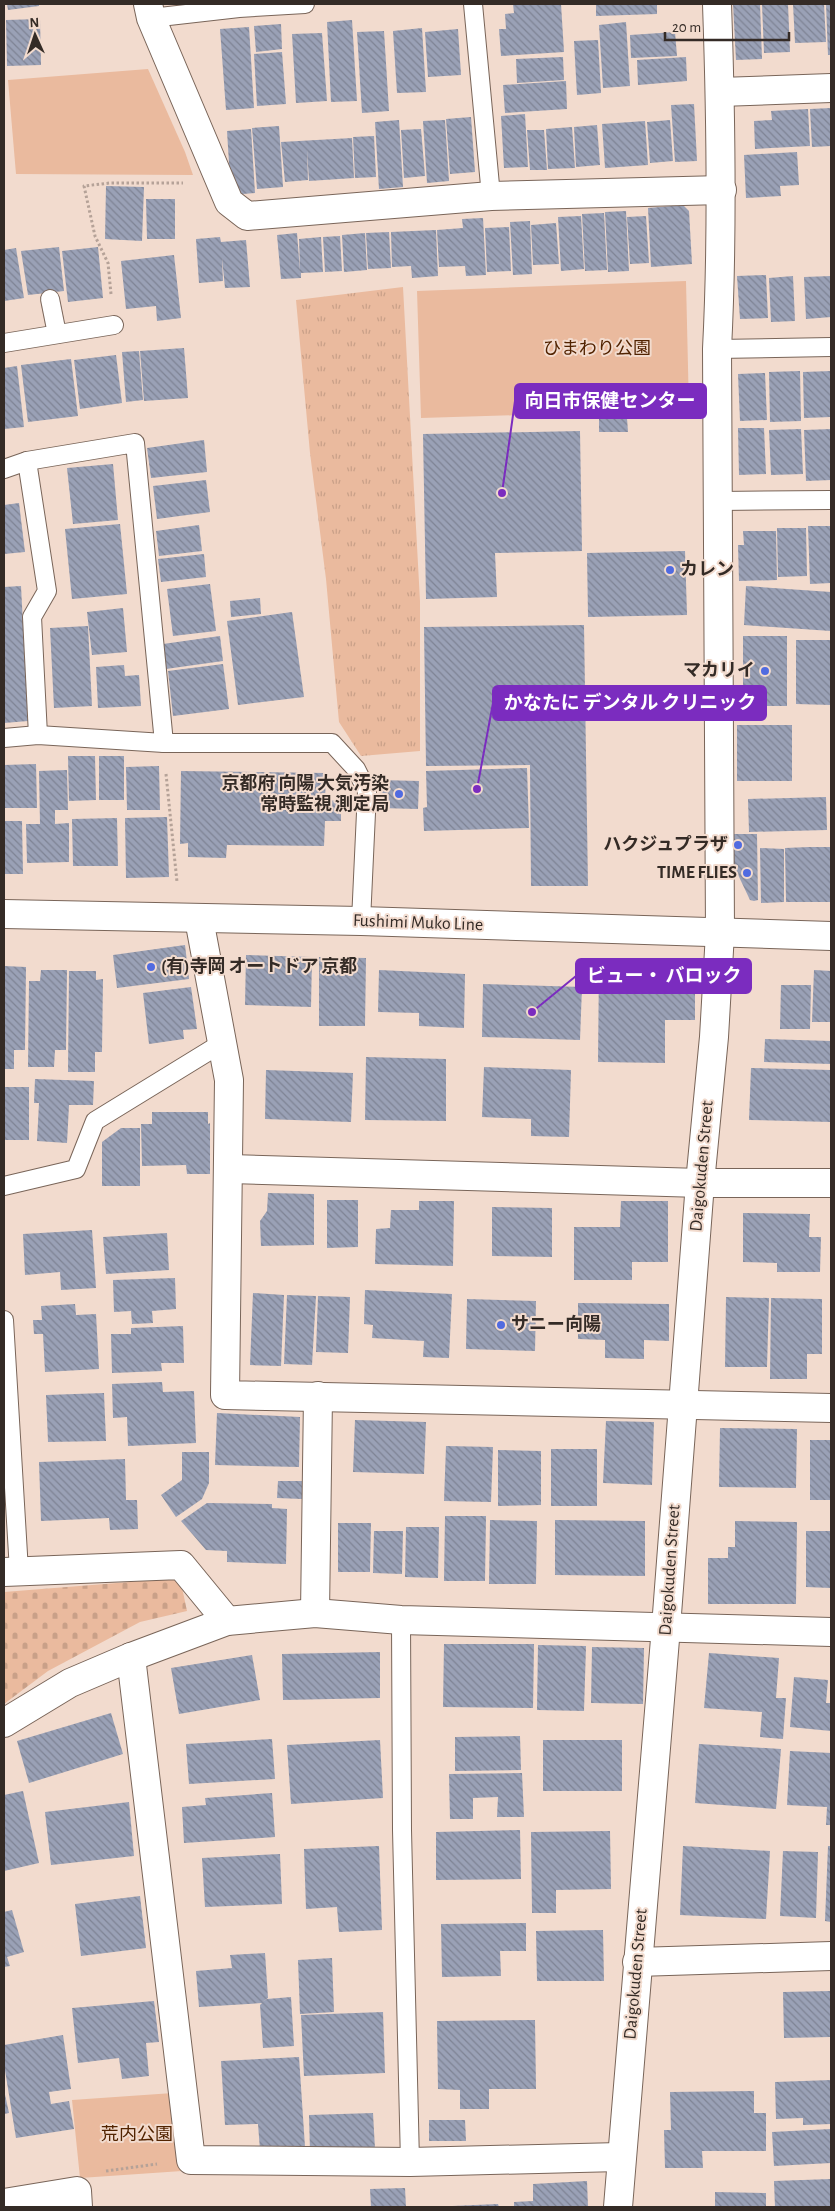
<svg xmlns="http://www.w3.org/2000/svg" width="835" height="2211" viewBox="0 0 835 2211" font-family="'Alegreya Sans','Noto Sans JP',sans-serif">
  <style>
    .grass { fill: url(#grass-tufts) }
    .cemetery { fill: url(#cemetery-stones) }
    .park { fill: #eaba9e }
    .building { fill: url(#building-back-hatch) }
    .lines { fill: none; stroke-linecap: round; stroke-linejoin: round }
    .lane-casing { stroke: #796559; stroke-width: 20 }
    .street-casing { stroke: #796559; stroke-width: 30 }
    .secondary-casing { stroke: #796559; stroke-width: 30 }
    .path { stroke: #b5a298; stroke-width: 3; stroke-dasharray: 2.5 2.5; stroke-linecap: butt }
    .lane { stroke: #fff; stroke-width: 18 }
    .street { stroke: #fff; stroke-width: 28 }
    .secondary { stroke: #fff; stroke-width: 28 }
    .poi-dot { fill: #516be0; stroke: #f2dbce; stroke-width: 2 }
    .labels { text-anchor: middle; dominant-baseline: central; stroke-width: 4; stroke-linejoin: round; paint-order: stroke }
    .park-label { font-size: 18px; fill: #522300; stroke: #f2dbce }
    .poi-label { font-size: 18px; font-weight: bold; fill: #342b26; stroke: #f2dbce; text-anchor: end }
    .street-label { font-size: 18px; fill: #342b26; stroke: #f2dbce }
    .leader { fill: none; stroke: #7b2cbf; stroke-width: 2 }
    .callout-dot { fill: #7b2cbf; stroke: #f2dbce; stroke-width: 2 }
    .callout { fill: #7b2cbf; stroke: #7b2cbf; stroke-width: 2 }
    .callout-label { font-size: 19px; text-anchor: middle; font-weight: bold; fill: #fff }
  </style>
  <defs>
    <pattern id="grass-tufts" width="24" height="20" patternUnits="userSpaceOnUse" patternTransform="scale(1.25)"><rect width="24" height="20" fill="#eaba9e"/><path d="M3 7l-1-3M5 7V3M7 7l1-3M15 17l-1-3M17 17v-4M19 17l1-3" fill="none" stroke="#c9a088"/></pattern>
    <pattern id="cemetery-stones" width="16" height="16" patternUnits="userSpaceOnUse" patternTransform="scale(1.25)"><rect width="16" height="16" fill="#eaba9e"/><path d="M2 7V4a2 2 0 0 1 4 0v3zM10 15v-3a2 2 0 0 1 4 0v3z" fill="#c9a088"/></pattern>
    <pattern id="building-back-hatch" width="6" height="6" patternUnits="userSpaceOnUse" patternTransform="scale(1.25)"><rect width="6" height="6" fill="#9aa1b6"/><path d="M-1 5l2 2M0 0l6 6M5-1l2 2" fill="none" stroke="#7e8394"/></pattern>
  </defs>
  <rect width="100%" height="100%" fill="#f2dbce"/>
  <path class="grass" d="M403,287L420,601V751L361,756L339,722L326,579L310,453L296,300Z"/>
  <path class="cemetery" d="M180,1578L187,1611L140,1622L48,1671L4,1704V1592Z"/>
  <g class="park">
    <path d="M148,69L185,152L193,175L16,174L8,80Z"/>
    <path d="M686,281L689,410L421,418L417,291Z"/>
    <path d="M173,2093L182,2171L80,2178L72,2100Z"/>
  </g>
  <g class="building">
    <path d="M7,4H39V6L8,10Z"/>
    <path d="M513,4H561L564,52L501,56L499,29H506L505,14L514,13Z"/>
    <path d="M596,4H657V14L596,16Z"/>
    <path d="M733,4H760L762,59L736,60Z"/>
    <path d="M762,4H788L790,52L764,53Z"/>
    <path d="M793,4H824L826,42L795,43Z"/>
    <path d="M826,4H831V55H828Z"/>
    <path d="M40,19L41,65L7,66L6,20Z"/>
    <path d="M352,20L357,101L331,102L327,22Z"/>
    <path d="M626,22L630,86L603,88L599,25Z"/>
    <path d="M281,24L282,49L256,52L254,26Z"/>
    <path d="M249,27L254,108L226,110L220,29Z"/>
    <path d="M422,28L426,92L397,93L393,31Z"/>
    <path d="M458,29L461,75L428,77L425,32Z"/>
    <path d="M384,31L389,111L362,113L357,32Z"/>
    <path d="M675,32L677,56L631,58L630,35Z"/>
    <path d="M322,33L327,101L296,103L292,34Z"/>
    <path d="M598,40L601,93L577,95L574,41Z"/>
    <path d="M282,52L286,104L257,106L254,54Z"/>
    <path d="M563,57L564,80L517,83L516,59Z"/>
    <path d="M686,57L687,81L638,85L637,60Z"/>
    <path d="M566,81L567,109L505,113L503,85Z"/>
    <path d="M694,104L697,161L675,162L671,105Z"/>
    <path d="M831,108V146L812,147L810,109Z"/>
    <path d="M808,109L810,146L755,149L754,121L772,120L771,111Z"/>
    <path d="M525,114L528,167L504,168L501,116Z"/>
    <path d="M471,117L475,172L450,174L446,119Z"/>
    <path d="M399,120L403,187L379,189L375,122Z"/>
    <path d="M445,120L449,181L427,183L423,121Z"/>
    <path d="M670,120L673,161L650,163L647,122Z"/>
    <path d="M645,121L648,165L605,168L602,124Z"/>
    <path d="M597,125L600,165L576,167L574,127Z"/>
    <path d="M279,126L283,187L257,189L252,128Z"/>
    <path d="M572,127L575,168L548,169L546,129Z"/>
    <path d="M251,129L255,193L231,195L227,131Z"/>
    <path d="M421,129L425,176L404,178L401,130Z"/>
    <path d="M527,130H544L547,170H530Z"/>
    <path d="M374,136L376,177L355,178L353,137Z"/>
    <path d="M352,138L354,178L309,181L307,149L308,180L285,182L281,142Z"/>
    <path d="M797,152L799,185L780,186L781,196L746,198L744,155Z"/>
    <path d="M106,186L144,187L142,241L105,239Z"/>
    <path d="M146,199H175V239H147Z"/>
    <path d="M683,205L689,211L692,264L651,267L648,208Z"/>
    <path d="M626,211L629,271L608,272L605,212Z"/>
    <path d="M604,213L607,270L585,271L582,214Z"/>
    <path d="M581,216L584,269L561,271L558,217Z"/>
    <path d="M646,216L649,263L630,264L627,217Z"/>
    <path d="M483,218L486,275L466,276L465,266L439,267L437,230L463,228L462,219Z"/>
    <path d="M530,221L532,274L513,275L510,222Z"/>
    <path d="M556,223L559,264L533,265L531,225Z"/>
    <path d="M509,227L511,271L487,272L485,228Z"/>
    <path d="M436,230L438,276L412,278L411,266L392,267L391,232Z"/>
    <path d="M389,232L391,268L368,269L366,233Z"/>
    <path d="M297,233L300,271L299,239L321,237L323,272L301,273V278L281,279L277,235Z"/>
    <path d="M365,233L367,270L344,272L342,235Z"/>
    <path d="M340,236L342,271L325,272L323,237Z"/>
    <path d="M220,237L221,242L246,240L250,287L225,288L222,258L223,281L199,283L196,239Z"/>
    <path d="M59,247L64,291L28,295L21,251Z"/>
    <path d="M98,247L103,298L68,302L62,251Z"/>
    <path d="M16,248L24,298L4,301V250Z"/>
    <path d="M174,255L181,318L157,321L156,306L126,309L121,261Z"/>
    <path d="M766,275L768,318L740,319L737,276Z"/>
    <path d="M793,276L795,321L771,322L769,278Z"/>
    <path d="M831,276V317L806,319L804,277Z"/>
    <path d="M184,348L188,398L144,401L140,351Z"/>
    <path d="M139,351L143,400L126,402L122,352Z"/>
    <path d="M116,355L122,403L80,409L74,360Z"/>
    <path d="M71,359L78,416L28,422L21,365Z"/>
    <path d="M17,366L24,427L4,429V368Z"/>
    <path d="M800,371L801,421L770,422L769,372Z"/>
    <path d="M831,371V417L804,418L803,372Z"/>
    <path d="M765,373L767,420L740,421L738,374Z"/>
    <path d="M599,418H627L628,432H599Z"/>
    <path d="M738,428H764L766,474L739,475Z"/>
    <path d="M801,429L803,474L771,475L769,430Z"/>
    <path d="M831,429V480L806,481L804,430Z"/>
    <path d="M580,431L582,551L495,553L497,597L426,599L423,434Z"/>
    <path d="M204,440L207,472L151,478L147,448Z"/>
    <path d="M113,464L118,520L73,524L67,468Z"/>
    <path d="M206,480L210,512L157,519L153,486Z"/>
    <path d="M19,503L25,552L4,554V505Z"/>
    <path d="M120,524L127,594L72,599L65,529Z"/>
    <path d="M199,525L202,551L159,556L156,531Z"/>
    <path d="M808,526H831V583L810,584Z"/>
    <path d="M777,528H806L807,576L778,577Z"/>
    <path d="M743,531H776L777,580L739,581L738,545H744Z"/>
    <path d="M685,551L687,615L588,617L587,553Z"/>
    <path d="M204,554L206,577L161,582L158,559Z"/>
    <path d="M210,584L216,631L173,636L167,589Z"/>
    <path d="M21,586L28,721L4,723V587Z"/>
    <path d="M746,586L831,592V631L744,625Z"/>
    <path d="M260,598L261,614L231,617L230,601Z"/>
    <path d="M123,608L127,652L92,655L87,612Z"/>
    <path d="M292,612L304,697L238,705L227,621Z"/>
    <path d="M584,625L588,886H531L530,765L426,766L424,627Z"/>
    <path d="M88,626L92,706L54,708L50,628Z"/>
    <path d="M220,636L223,661L166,669L163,644Z"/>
    <rect x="743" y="636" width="44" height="70"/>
    <path d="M796,640H831V705L796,704Z"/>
    <path d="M223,664L229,709L173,716L168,671Z"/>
    <path d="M124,665L125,676L139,675L141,706L98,708L96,667Z"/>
    <rect x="737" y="725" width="55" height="56"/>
    <path d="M68,756H95L96,800L69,801Z"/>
    <rect x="99" y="756" width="25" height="44"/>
    <path d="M36,764L37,808H4V765Z"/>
    <path d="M159,766L160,810H127L126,767Z"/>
    <path d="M527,768L529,828L424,831L423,808L427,807L426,771Z"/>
    <path d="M67,770L68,810H55V824L69,823V862L27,863L26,824H40L39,771Z"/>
    <path d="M181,771L326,773L325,800L341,801V821H325L324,846L227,845L226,858L188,857V843L180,844Z"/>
    <path d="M379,780L419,781L418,809L379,808Z"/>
    <path d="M826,797L827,830L749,832L748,799Z"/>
    <path d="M167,817L169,877L126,878L125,818Z"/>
    <path d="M117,818L118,866H73L72,819Z"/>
    <path d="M4,821H22L23,874H4Z"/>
    <path d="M732,834H757L758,900L754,901L750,900L732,862Z"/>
    <path d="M809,847H831V902H786L785,848Z"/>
    <path d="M760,848L784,849V902L761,903Z"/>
    <path d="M185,945L189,979L117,988L113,955Z"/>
    <path d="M246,955L312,957L311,1007L245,1005Z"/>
    <path d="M319,957L366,958L365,1026H319Z"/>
    <path d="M599,964L695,965V1020H665V1063L598,1062Z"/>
    <path d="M4,966L26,967L25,1050H14V1069H4Z"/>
    <path d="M41,970H67L66,1050H55L54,1067H28L29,981H40Z"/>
    <path d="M379,970L465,974L464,1028L419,1026V1013L378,1012Z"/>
    <path d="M814,970L831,971V1022H812Z"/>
    <path d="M69,971H96V980L103,979L102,1052H95V1072H68Z"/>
    <path d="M483,984L582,987L580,1040L482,1037Z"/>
    <path d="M781,985H811L810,1029H780Z"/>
    <path d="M191,987L197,1029L183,1030L184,1039L149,1044L143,993Z"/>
    <path d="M765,1039L831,1041V1064L764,1062Z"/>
    <path d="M366,1057L446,1059V1121L365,1120Z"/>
    <path d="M484,1067L571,1070L569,1137L531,1136V1119L482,1117Z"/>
    <path d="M751,1068L831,1070V1122L749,1120Z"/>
    <path d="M266,1070L353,1073L351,1122L265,1119Z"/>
    <path d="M35,1079L94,1081L93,1105H69L67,1143L37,1141L39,1103H34Z"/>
    <rect x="4" y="1087" width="25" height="53"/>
    <path d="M152,1112H208V1124L210,1123V1174H187L186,1165L142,1166L141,1124H152Z"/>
    <path d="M121,1128H140V1186H102V1142Z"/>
    <path d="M268,1193L314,1194V1245L261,1246L260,1221L267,1211Z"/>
    <path d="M327,1200H358V1247L327,1248Z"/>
    <path d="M419,1201H454L453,1266L375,1264L376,1229L390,1228L391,1210H419Z"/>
    <path d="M621,1201H668V1262H632V1280H574V1227H620Z"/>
    <path d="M492,1207L552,1208V1257L492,1256Z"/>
    <path d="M743,1213L810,1214L809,1237H821L820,1272H777V1263L743,1262Z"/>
    <path d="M92,1230L96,1288L61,1290L60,1272L25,1275L23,1234Z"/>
    <path d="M167,1233L169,1270L106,1274L103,1237Z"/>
    <path d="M175,1278L176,1309L152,1311L153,1323L132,1324L131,1311L114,1312L113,1280Z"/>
    <path d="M365,1290L452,1294L449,1358L423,1357L424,1341L372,1338L373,1325L364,1324Z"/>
    <path d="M253,1293L284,1295L281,1366L250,1365Z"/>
    <path d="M287,1295L316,1296L312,1365L284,1364Z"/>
    <path d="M318,1296L350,1297L348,1353L316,1352Z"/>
    <path d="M726,1297L769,1298L767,1367H725Z"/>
    <path d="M771,1298L822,1299V1354H807V1379H770Z"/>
    <path d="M467,1299L536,1301L535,1351L466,1349Z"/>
    <path d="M578,1303L669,1304V1341L644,1340V1359L605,1358V1340L578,1339Z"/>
    <path d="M75,1304L76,1315L96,1314L99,1369L45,1372L43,1334H34L33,1320H42L41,1306Z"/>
    <path d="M183,1326L184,1363H161L162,1371L112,1373L111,1334H131V1328Z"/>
    <path d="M162,1382L163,1392L194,1391L196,1443L128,1446L127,1417L113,1418L112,1384Z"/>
    <path d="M104,1393L106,1441L48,1442L46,1395Z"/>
    <path d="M217,1413L300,1417L299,1467L215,1465Z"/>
    <path d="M355,1420L426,1422L424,1474L353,1472Z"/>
    <path d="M606,1421L654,1422L652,1485L603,1483Z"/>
    <path d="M720,1428L797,1429L796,1488L719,1487Z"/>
    <rect x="810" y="1440" width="21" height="60"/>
    <path d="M446,1446L493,1447L491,1502L444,1501Z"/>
    <rect x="551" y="1449" width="46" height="57"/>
    <path d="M498,1450L541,1451V1505L498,1506Z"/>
    <path d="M182,1452H209V1483L202,1499L176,1517L161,1495L182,1480Z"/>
    <path d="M125,1459L126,1500H137L138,1529L110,1530L109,1518L41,1521L39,1462Z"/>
    <path d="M278,1481H303L302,1499L277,1498Z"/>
    <path d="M207,1503L272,1504V1508L287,1509L286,1564L227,1562V1551L206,1550L181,1521Z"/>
    <path d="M445,1516H486L485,1581H444Z"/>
    <path d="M490,1520L537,1521L536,1584H489Z"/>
    <path d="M555,1520L645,1521V1576L555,1575Z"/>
    <path d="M735,1521L797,1522L796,1604H708V1558H728V1547H735Z"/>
    <path d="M338,1523H371L370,1572H338Z"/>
    <path d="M406,1527H439L438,1578L405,1577Z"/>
    <path d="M374,1531H403L402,1574L373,1573Z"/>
    <path d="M806,1531H831V1588L806,1587Z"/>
    <path d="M444,1644H534L533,1708L443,1707Z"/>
    <path d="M538,1645L586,1646L584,1711L537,1710Z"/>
    <path d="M592,1647L644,1648L643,1704L591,1703Z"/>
    <path d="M380,1652V1698L283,1700L282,1654Z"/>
    <path d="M709,1653L779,1658L776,1698H786L783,1739L760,1737L762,1712L704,1708Z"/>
    <path d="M252,1655L260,1700L179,1714L171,1668Z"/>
    <path d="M794,1677L828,1680L826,1703H831V1731L790,1727Z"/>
    <path d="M111,1713L123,1754L29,1783L17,1741Z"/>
    <path d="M520,1736L521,1770L455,1771V1737Z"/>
    <path d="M272,1739L275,1779L189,1784L186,1744Z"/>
    <path d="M380,1740L383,1798L291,1804L287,1745Z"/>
    <rect x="543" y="1740" width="79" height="51"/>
    <path d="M699,1744L781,1749L776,1809L695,1803Z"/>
    <path d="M790,1751L831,1753V1825H826L827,1807L787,1805Z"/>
    <path d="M522,1773L524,1817H497L498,1797L473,1798V1819H450L449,1774Z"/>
    <path d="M23,1791L39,1863L4,1871V1795Z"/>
    <path d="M272,1793L275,1837L184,1843L182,1807L206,1805L205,1798Z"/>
    <path d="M129,1802L134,1856L51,1865L45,1812Z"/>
    <path d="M520,1830L521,1879L436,1880V1832Z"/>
    <path d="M610,1831L611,1889L556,1890V1913H532L531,1832Z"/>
    <path d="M379,1846L382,1930L339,1932L337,1907L306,1909L304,1849Z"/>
    <path d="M683,1846L770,1851L766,1919L680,1915Z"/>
    <path d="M828,1846H831V1922L825,1921Z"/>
    <path d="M783,1851L818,1852L816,1918L780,1916Z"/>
    <path d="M280,1854L282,1904L205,1907L202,1858Z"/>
    <path d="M140,1896L146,1948L81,1956L75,1904Z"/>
    <path d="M12,1910L24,1952L7,1957L10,1966L4,1967V1912Z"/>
    <path d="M526,1923V1951H500L501,1976L442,1977L441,1924Z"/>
    <path d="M603,1930L604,1981H537L536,1931Z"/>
    <path d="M265,1953L268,1998L262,2002L267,1999L291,1997L294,2046L263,2048L260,2005L262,2003L199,2007L196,1971L232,1968L230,1955Z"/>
    <path d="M332,1958L334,2012L300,2014L298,1960Z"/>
    <path d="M831,1991V2037L784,2038L783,1992Z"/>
    <path d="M154,2001L159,2042L146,2043L149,2076L122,2079L119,2058L78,2063L72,2008Z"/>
    <path d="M383,2012L385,2073L304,2076L301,2015Z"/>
    <path d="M535,2020L536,2089H489V2109H460V2090L438,2089L437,2021Z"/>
    <path d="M63,2035L71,2089L49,2092L51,2104L69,2101L74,2129L16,2138L4,2064V2045Z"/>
    <path d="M299,2057L305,2147L260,2150L258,2124L225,2125L221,2061Z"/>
    <path d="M831,2080V2124L803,2125V2118L776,2119L775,2082Z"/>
    <path d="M4,2090L9,2113L4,2114Z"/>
    <path d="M754,2091V2113H766V2151H702L703,2168H665L664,2130H671L670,2092Z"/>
    <path d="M373,2113L375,2149L310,2152L309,2115Z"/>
    <path d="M429,2120H465L466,2141H429Z"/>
    <path d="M831,2129V2163L774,2166L772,2132Z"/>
    <path d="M831,2179V2207H775L774,2181Z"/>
    <path d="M587,2181L588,2207H514V2202L533,2201V2184Z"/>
    <path d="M405,2188L406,2207H371L370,2189Z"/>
    <path d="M715,2192L766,2193V2207H715Z"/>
    <path d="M498,2204L499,2207H452V2206Z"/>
  </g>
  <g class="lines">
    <g class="lane-casing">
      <g id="lane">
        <path d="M473,4L491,196"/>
        <path d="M151,18L239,8L305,4"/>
        <path d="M50,299L57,334"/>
        <path d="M4,343L114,325"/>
        <path d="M717,349L831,347"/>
        <path d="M27,461L47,591L32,617L38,735"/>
        <path d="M4,469L27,461L135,443L164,743"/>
        <path d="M719,501L831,500"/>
        <path d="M4,738L38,735L164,743H332L356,769L367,791L361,921"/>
        <path d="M4,1186L76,1169L95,1121L222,1043"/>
        <path d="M4,1320L19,1571"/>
        <path d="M401,1620L402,1830L410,2162"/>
      </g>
    </g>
    <g class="street-casing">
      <g id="street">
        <path d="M148,4L151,18L229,202L247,216L491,196L722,190"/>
        <path d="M720,92L831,88"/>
        <path d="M199,919L229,1080L225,1395L831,1408"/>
        <path d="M230,1169L700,1183H831"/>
        <path d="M4,1572L181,1565L227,1621"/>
        <path d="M315,1613L318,1396"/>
        <path d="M131,1657L191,2160L410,2162L620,2157"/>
        <path d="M4,1723L70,1683L131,1657L227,1621L315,1613L401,1620L831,1632"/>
        <path d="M637,1962L831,1956"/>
        <path d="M4,2203L77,2191L78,2207"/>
        <path d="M618,2207L666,1627L700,1183L714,1037L720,933L717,349C723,234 721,119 717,4"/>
      </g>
    </g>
    <g class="secondary-casing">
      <path id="secondary" d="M4,914L361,921L831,936"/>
    </g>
    <g class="path">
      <path d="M111,294L108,263L95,236L84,186L110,183H183"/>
      <path d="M166,774L177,882"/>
      <path d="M106,2171L157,2164"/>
    </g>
    <use href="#lane" class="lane"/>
    <use href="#street" class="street"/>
    <use href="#secondary" class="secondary"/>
  </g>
  <g class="poi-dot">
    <circle cx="670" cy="570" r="5"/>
    <circle cx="765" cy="671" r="5"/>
    <circle cx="399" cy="794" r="5"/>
    <circle cx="738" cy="845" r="5"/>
    <circle cx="747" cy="873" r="5"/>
    <circle cx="151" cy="967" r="5"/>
    <circle cx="501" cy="1325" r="5"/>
  </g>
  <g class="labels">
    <g class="park-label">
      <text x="597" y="349">ひまわり公園</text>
      <text x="137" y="2135">荒内公園</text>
    </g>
    <g class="poi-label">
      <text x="680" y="570" text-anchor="start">カレン</text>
      <text x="755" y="671">マカリイ</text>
      <text x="389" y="784">京都府 向陽 大気汚染<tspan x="389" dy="21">常時監視 測定局</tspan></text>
      <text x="728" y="845">ハクジュプラザ</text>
      <text x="737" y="873">TIME FLIES</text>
      <text x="161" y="967" text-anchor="start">(有)寺岡 オートドア 京都</text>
      <text x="511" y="1325" text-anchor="start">サニー向陽</text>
    </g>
    <g class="street-label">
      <text transform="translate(418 923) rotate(2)">Fushimi Muko Line</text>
      <text transform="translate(702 1166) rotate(-85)">Daigokuden Street</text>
      <text transform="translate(670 1570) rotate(-86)">Daigokuden Street</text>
      <text transform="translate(636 1974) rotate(-85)">Daigokuden Street</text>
    </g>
  </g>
  <path class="leader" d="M502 493L515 401M477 789L493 703M532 1012L576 976"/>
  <g class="callout-dot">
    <circle cx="502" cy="493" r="5"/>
    <circle cx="477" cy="789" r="5"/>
    <circle cx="532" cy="1012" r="5"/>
  </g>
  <g class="callout">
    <rect x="515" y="384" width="191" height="34" rx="5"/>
    <rect x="493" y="686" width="273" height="34" rx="5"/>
    <rect x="576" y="959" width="175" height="34" rx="5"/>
  </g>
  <g class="callout-label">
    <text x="610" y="407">向日市保健センター</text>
    <text x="630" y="709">かなたに デンタル クリニック</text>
    <text x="664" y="982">ビュー・ バロック</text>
  </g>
  <rect width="835" height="2211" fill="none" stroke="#342b26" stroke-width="10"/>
  <g transform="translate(35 35) rotate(357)" stroke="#f2dbce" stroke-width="4" paint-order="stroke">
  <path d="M0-4L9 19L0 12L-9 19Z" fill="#342b26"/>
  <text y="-8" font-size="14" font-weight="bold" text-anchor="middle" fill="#342b26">N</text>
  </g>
  <path d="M665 32v8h124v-8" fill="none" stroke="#342b26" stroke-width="2.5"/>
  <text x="672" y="32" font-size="15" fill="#342b26" stroke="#f2dbce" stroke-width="4" paint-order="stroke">20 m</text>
</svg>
